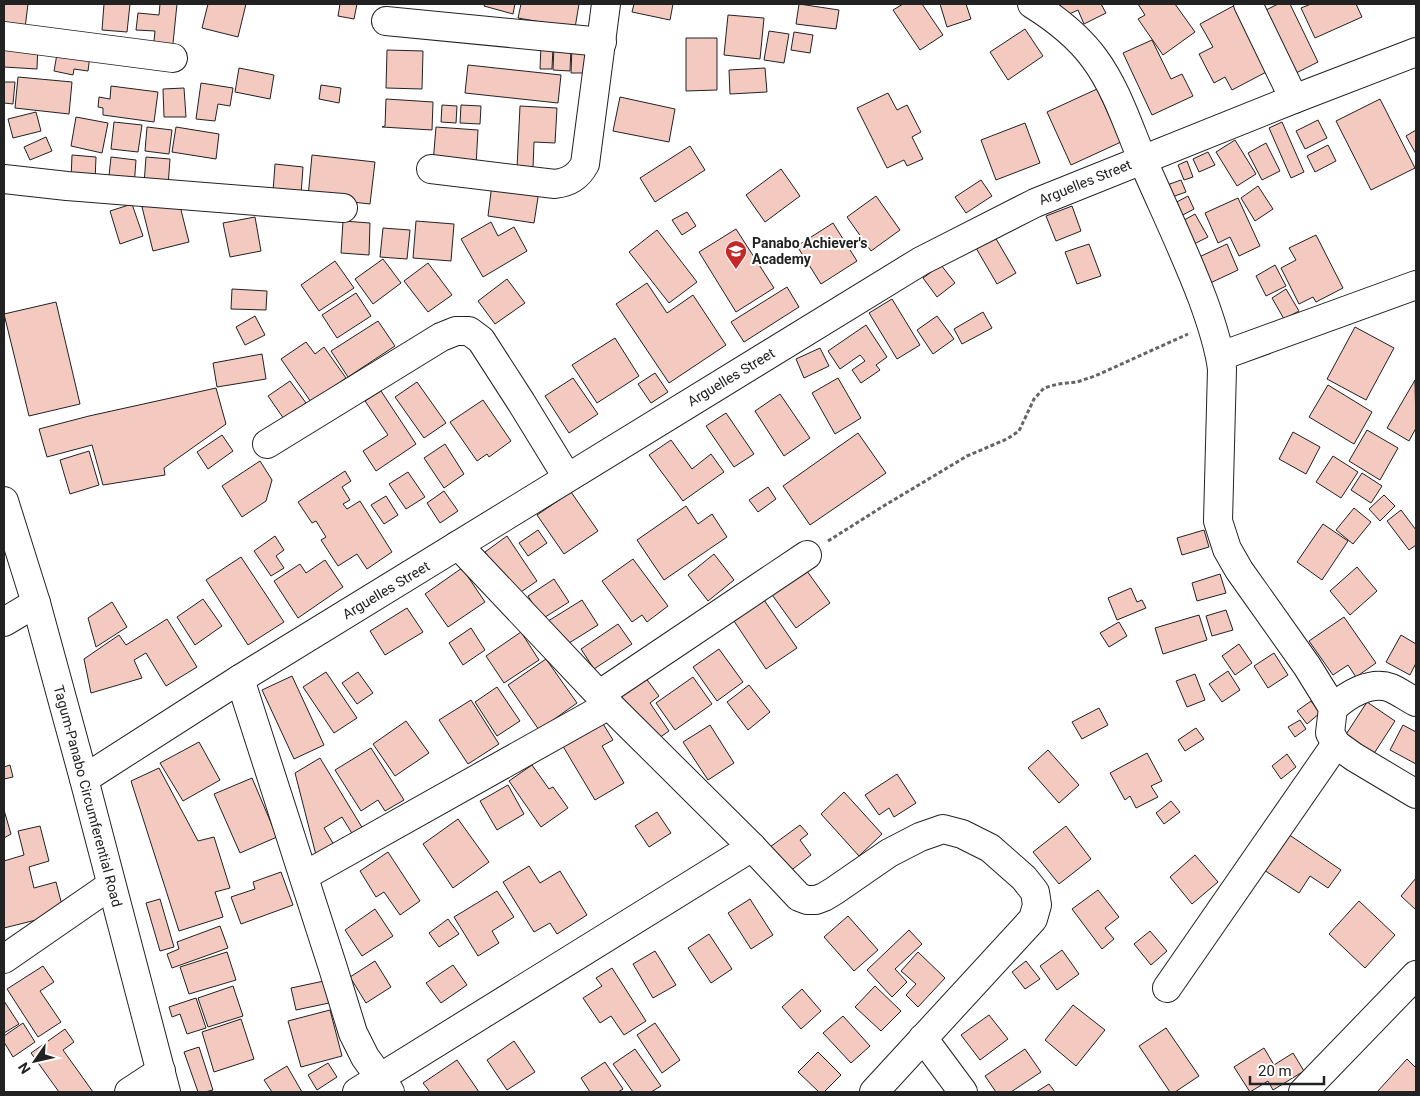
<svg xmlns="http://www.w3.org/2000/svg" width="1420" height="1096" viewBox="0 0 1420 1096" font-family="Roboto,sans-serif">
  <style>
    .building { fill: #f3c9c0; stroke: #222 }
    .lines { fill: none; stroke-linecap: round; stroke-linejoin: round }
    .minor-casing { stroke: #222; stroke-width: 30 }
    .major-casing { stroke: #222; stroke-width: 30 }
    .path { stroke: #646464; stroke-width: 3; stroke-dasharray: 4 2.5; stroke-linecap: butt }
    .minor { stroke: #fff; stroke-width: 28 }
    .major { stroke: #fff; stroke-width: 28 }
    .labels { text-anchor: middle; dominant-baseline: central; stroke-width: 4; stroke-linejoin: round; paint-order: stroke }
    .street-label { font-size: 14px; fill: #222; stroke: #fff }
    .poi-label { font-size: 14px; font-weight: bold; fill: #222; stroke: #fff; text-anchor: start }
  </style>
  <rect width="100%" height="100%" fill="#fff"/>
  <g class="building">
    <path d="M4,4H28L25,28L4,25Z"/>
    <path d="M104,4H130L127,32L102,30Z"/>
    <path d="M160,4H177L172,53L153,51L155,31L136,30L138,13L159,15Z"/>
    <path d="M208,4H246L238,37L202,28Z"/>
    <path d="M340,4H357L354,19L338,16Z"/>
    <path d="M485,4H515L513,14L484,6Z"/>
    <path d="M521,4H579L575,28L518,18Z"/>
    <path d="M634,4H673L670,20L632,12Z"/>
    <path d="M799,4L839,10L836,29L796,24Z"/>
    <path d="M903,4H922L943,35L920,50L893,10Z"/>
    <path d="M940,4H966L971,19L947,27Z"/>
    <path d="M1059,4H1101L1106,13L1084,24L1078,10L1065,16Z"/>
    <path d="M1138,4H1175L1195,32L1163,55L1138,19L1145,15Z"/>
    <path d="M1237,4L1272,69L1232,90L1225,77L1214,83L1199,54L1213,47L1200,24Z"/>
    <path d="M1278,4H1290L1318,62L1292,75L1262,12Z"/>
    <path d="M1311,4H1356L1362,17L1315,38L1301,8Z"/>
    <path d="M728,15L764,18L760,59L724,55Z"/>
    <path d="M1025,29L1043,56L1008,80L990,52Z"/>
    <path d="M769,31L789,34L784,63L764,60Z"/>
    <path d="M794,32L813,35L810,53L791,50Z"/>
    <path d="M686,38H717V90L686,91Z"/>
    <path d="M1152,40L1171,79L1182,74L1193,96L1152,115L1123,53Z"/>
    <path d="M38,43L37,69L4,67V46Z"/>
    <path d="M541,45L553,46L552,69H540Z"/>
    <path d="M554,46L571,47L570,71L553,70Z"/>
    <path d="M572,46L589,47L588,73H571Z"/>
    <path d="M387,50L423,51L422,89L386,88Z"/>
    <path d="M57,54L90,55L88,71L74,69L73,75L54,71Z"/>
    <path d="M468,65L561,75L558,103L465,93Z"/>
    <path d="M239,68L274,75L270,99L235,92Z"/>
    <path d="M765,68L767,92L730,94L729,70Z"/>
    <path d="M18,77L72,82L69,114L15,108Z"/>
    <path d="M4,82H15L13,104L4,103Z"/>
    <path d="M201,83L233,88L230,106L218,104L215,121L196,119Z"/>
    <path d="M321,85L341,88L339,103L319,99Z"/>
    <path d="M111,86L158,92L154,122L103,115V108L98,107L99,97L110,99Z"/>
    <path d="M184,88L186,117H164L163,89Z"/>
    <path d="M1097,89L1121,142L1071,165L1047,112Z"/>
    <path d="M888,93L897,110L907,105L921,132L912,137L923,159L907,166L904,160L887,168L857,108Z"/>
    <path d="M620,97L675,109L669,142L613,131Z"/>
    <path d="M386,99L433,102L432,130L382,127L385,126Z"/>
    <path d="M1380,99L1415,168L1371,190L1336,121Z"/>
    <path d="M442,105L457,106L456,123L441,122Z"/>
    <path d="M461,105L481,106L480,124L460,123Z"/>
    <path d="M520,106L557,108L555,143L534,142L533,168H517Z"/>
    <path d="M36,112L41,131L13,138L8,119Z"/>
    <path d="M76,117L108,123L102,153L71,146Z"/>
    <path d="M1318,120L1327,138L1305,149L1296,131Z"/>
    <path d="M114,122L142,125L138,152L111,149Z"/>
    <path d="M1282,122L1304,172L1291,178L1269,128Z"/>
    <path d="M1025,123L1040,163L996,180L981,140Z"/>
    <path d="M147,127L172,130L169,154L145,151Z"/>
    <path d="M176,127L219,134L216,159L172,152Z"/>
    <path d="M436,127L478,130L476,166L433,163Z"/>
    <path d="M1416,130V154L1406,136Z"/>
    <path d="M46,137L52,151L30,160L24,147Z"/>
    <path d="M1235,140L1256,174L1237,186L1216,152Z"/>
    <path d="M1266,143L1280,171L1262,180L1248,153Z"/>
    <path d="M1328,145L1336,161L1315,172L1307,156Z"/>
    <path d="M690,146L705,170L655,202L640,178Z"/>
    <path d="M1208,152L1215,165L1199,172L1193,159Z"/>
    <path d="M72,155L96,157L95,181L71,179Z"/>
    <path d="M312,155L375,162L370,204L308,197Z"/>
    <path d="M111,157L136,160L134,187L108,185Z"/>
    <path d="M146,157L170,159L168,186L144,184Z"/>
    <path d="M1187,161L1193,177L1184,180L1178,165Z"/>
    <path d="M275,164L303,167L301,195L273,192Z"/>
    <path d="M781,169L800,196L765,222L746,195Z"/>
    <path d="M981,180L992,196L966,213L955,197Z"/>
    <path d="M1181,180L1186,192L1172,197L1167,185Z"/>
    <path d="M492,184L539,191L534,223L488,216Z"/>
    <path d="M1258,186L1273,209L1255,221L1241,198Z"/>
    <path d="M876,196L900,230L871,251L847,217Z"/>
    <path d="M1188,196L1194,209L1179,217L1173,204Z"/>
    <path d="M178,198L189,242L153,251L142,207Z"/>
    <path d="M1238,198L1260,246L1239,256L1230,237L1218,243L1205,213Z"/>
    <path d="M132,204L143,236L120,244L110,211Z"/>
    <path d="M1072,206L1081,231L1056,241L1046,216Z"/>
    <path d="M687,212L696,226L682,235L672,220Z"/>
    <path d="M1195,214L1208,237L1190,246L1177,224Z"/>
    <path d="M255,217L261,251L230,257L223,223Z"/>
    <path d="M343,221L370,223L369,255L341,253Z"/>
    <path d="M416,221L454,224L451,261L413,258Z"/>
    <path d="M491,222L498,236L514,227L527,251L483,277L461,239Z"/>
    <path d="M833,223L857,261L821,284L797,246Z"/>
    <path d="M383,228L410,230L407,259L380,257Z"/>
    <path d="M736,229L774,288L736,312L699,252Z"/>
    <path d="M657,230L697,282L669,303L629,252Z"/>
    <path d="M1316,235L1343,288L1316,302L1313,297L1299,304L1281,268L1296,260L1289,248Z"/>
    <path d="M995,237L1016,273L997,284L976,248Z"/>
    <path d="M1089,244L1101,276L1077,284L1065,252Z"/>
    <path d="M1227,244L1238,270L1208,284L1197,258Z"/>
    <path d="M383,259L401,283L373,304L355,279Z"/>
    <path d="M335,261L354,288L319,311L301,285Z"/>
    <path d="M428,263L452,295L428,312L404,281Z"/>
    <path d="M941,265L955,283L937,297L923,278Z"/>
    <path d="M1275,265L1286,286L1266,296L1256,276Z"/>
    <path d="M507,279L525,303L495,324L478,301Z"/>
    <path d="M647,283L667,313L693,295L726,345L669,383L616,304Z"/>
    <path d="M787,287L799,307L744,342L731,322Z"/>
    <path d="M232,289L267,291L266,310L231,309Z"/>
    <path d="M1286,289L1299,311L1284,319L1272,298Z"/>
    <path d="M356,293L371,316L337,338L322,315Z"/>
    <path d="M892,299L920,345L897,359L869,313Z"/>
    <path d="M56,302L80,404L29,416L4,314Z"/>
    <path d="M983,312L992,328L962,344L954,329Z"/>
    <path d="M255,316L265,335L245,345L236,327Z"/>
    <path d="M937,316L954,339L933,354L917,330Z"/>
    <path d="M378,321L395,346L348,377L331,351Z"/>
    <path d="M866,325L887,357L876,365L880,370L861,383L852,370L865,361L860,355L840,369L828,351Z"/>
    <path d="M1355,327L1394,348L1366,400L1327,379Z"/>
    <path d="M615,338L639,376L597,403L572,365Z"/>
    <path d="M306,342L315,354L324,347L346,378L311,402L281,359Z"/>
    <path d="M820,348L829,366L804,378L796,359Z"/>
    <path d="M262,354L266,379L217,387L213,363Z"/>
    <path d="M655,373L668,392L651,403L638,384Z"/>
    <path d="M573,378L598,414L569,433L545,396Z"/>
    <path d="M838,378L861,418L835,434L812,393Z"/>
    <path d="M1415,380L1416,428L1409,441L1387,428Z"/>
    <path d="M290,381L306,403L284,419L268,396Z"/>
    <path d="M417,382L446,423L424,438L395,397Z"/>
    <path d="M1328,385L1372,412L1354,444L1309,417Z"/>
    <path d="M216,388L226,424L164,468L165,475L103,485L92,445L47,457L39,429L89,416Z"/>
    <path d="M381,391L416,444L376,471L363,451L388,435L365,401Z"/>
    <path d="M780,394L810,438L784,456L755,411Z"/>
    <path d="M483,400L511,441L489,457L487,454L477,461L450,422Z"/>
    <path d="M726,413L754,454L734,467L706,426Z"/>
    <path d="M1367,430L1398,448L1380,480L1349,461Z"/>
    <path d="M1293,432L1320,447L1306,474L1279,459Z"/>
    <path d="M858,433L886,473L810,525L783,486Z"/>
    <path d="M222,435L233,451L208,469L197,452Z"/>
    <path d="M671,440L692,469L711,454L724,472L683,501L649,455Z"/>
    <path d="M445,444L464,474L444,488L424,458Z"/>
    <path d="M89,451L99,485L70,494L60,460Z"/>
    <path d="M1333,456L1358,472L1341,498L1316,482Z"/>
    <path d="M260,461L272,480L266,501L242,517L222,486Z"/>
    <path d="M345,471L351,481L342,487L350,500L343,504L347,509L360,501L392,552L367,569L357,554L338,566L321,540L326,537L316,521L312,523L298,502Z"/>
    <path d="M408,472L425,497L406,509L389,484Z"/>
    <path d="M1362,473L1382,486L1371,503L1351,490Z"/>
    <path d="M768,487L776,499L758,512L749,500Z"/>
    <path d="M444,491L458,511L440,523L427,503Z"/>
    <path d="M571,492L598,531L564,554L537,515Z"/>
    <path d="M1384,495L1395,506L1380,521L1369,509Z"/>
    <path d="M386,496L398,515L384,524L371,505Z"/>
    <path d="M686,506L698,524L712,514L727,537L664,580L637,540Z"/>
    <path d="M1354,508L1371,522L1353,544L1336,530Z"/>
    <path d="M1401,510L1416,530V545L1409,550L1387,521Z"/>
    <path d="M1323,524L1348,541L1322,580L1297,562Z"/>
    <path d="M538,530L547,543L528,556L519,543Z"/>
    <path d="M1204,530L1209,547L1182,555L1177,538Z"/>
    <path d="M275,536L284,550L276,556L284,568L271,576L254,551Z"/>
    <path d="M507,536L537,581L515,596L485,552Z"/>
    <path d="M714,554L734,580L708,601L688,575Z"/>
    <path d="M241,557L284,622L248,645L206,580Z"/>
    <path d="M633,559L668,606L647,622L642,615L632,622L602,581Z"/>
    <path d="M325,560L343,587L298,618L274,581L300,564L306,573Z"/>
    <path d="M804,567L830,603L796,628L770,592Z"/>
    <path d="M1357,567L1377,591L1350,615L1330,591Z"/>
    <path d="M462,568L485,602L448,627L425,594Z"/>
    <path d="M1220,574L1226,593L1197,601L1192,583Z"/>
    <path d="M554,579L569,602L542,619L528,596Z"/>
    <path d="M1131,588L1137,602L1142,600L1146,608L1117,620L1108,598Z"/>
    <path d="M203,599L222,626L195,645L177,617Z"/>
    <path d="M582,600L598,625L561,648L545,623Z"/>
    <path d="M764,600L797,648L766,669L734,621Z"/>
    <path d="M112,602L127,627L96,647L88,618Z"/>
    <path d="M407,608L423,632L385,655L370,631Z"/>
    <path d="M1226,610L1233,630L1212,636L1206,616Z"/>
    <path d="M1199,615L1207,640L1163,654L1155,628Z"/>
    <path d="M1344,617L1376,663L1356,677L1348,665L1333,675L1309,641Z"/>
    <path d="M167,619L197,667L166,686L146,653L134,660L142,678L91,693L84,659L119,635L126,645Z"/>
    <path d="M1119,622L1127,636L1109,647L1100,633Z"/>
    <path d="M618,624L632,644L594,669L581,649Z"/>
    <path d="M471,628L485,650L463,665L449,643Z"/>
    <path d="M521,632L539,660L504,683L486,656Z"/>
    <path d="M1401,635L1416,644V663L1410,675L1386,662Z"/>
    <path d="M1239,644L1252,663L1235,675L1222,656Z"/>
    <path d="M719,649L743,682L717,701L693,667Z"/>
    <path d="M1274,653L1288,675L1268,688L1254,666Z"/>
    <path d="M546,659L577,703L539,730L508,685Z"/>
    <path d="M1228,671L1240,690L1222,702L1209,684Z"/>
    <path d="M326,672L357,718L334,733L303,687Z"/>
    <path d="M358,672L373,693L357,704L342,683Z"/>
    <path d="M1195,674L1205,700L1187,707L1176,681Z"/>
    <path d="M292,676L324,745L294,759L262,690Z"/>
    <path d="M645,677L659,696L650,703L669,731L652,743L619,695Z"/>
    <path d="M693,677L712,704L675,730L656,703Z"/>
    <path d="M749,685L770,712L748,730L727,702Z"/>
    <path d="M497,687L520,721L497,736L475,702Z"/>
    <path d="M471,700L499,744L468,764L439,720Z"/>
    <path d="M1311,701L1320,713L1307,724L1297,711Z"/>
    <path d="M1367,702L1395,721L1373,755L1345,736Z"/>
    <path d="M1099,708L1108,725L1082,739L1072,722Z"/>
    <path d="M600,719L613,740L602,746L624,783L595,800L561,743Z"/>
    <path d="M1300,720L1306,729L1295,737L1288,727Z"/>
    <path d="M406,721L429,753L395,776L373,744Z"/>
    <path d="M710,725L734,763L708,780L683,742Z"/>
    <path d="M1403,725L1416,732V764L1390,750Z"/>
    <path d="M1196,728L1204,739L1185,751L1178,740Z"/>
    <path d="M199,742L220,780L183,801L160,763Z"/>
    <path d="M371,748L404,800L385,811L378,800L361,811L335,770Z"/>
    <path d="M1048,750L1079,785L1059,803L1028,768Z"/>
    <path d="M1147,753L1162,781L1151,786L1158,797L1136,808L1130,796L1125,800L1110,773Z"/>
    <path d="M1287,754L1296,767L1281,779L1272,766Z"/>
    <path d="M320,758L363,829L353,835L342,817L324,828L334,845L316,855L295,773Z"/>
    <path d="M10,765L13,777L4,779V767Z"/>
    <path d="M532,765L549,789L553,787L568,808L541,827L509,781Z"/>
    <path d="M159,768L198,841L214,837L230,888L215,892L223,917L179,931L131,781Z"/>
    <path d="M897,774L916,803L894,817L889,808L879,815L865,795Z"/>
    <path d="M252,778L277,837L240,853L214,794Z"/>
    <path d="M508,785L524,814L497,830L480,801Z"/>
    <path d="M844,792L882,834L859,856L821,814Z"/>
    <path d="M1171,801L1180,812L1164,824L1156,813Z"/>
    <path d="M4,810L11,834L4,838Z"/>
    <path d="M657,812L671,833L649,847L635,826Z"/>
    <path d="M458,819L489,862L453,888L423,844Z"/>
    <path d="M800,825L808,834L800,840L811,855L789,872L770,847Z"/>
    <path d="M40,826L49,861L29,867L34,888L56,882L64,913L4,928V861L24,855L18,831Z"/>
    <path d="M1066,826L1091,859L1059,884L1033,852Z"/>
    <path d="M1288,834L1341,870L1328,888L1310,876L1299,893L1264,870Z"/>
    <path d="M388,852L420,901L400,915L384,892L376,897L360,871Z"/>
    <path d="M1195,855L1218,882L1192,904L1170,877Z"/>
    <path d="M529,866L540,883L560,871L587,915L557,934L550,923L534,932L503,882Z"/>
    <path d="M281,872L293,905L241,924L231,897L255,889L253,882Z"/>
    <path d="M1416,878V910L1401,896Z"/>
    <path d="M1098,890L1119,917L1105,928L1114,939L1102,949L1072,909Z"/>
    <path d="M497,891L514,917L492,931L499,943L478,956L454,917Z"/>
    <path d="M160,899L174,947L160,951L146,903Z"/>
    <path d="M750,899L773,935L751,949L728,913Z"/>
    <path d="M1359,901L1395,935L1365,968L1329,934Z"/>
    <path d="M375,909L393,936L362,956L345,930Z"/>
    <path d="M848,916L878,950L854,971L824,937Z"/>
    <path d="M448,919L459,934L439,947L429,933Z"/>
    <path d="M220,926L228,948L172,968L167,954L179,949L177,942Z"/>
    <path d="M909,930L922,944L895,969L907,982L892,997L867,970Z"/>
    <path d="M1150,931L1167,951L1151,965L1134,944Z"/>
    <path d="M709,934L732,969L711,983L688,948Z"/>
    <path d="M1062,950L1079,974L1057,990L1040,966Z"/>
    <path d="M655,951L676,985L653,998L633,964Z"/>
    <path d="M227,952L236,980L189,994L180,967Z"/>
    <path d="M918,952L945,978L918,1007L906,995L916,984L901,971Z"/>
    <path d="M375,961L391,987L366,1003L350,977Z"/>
    <path d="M1026,961L1040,979L1025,989L1012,972Z"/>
    <path d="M453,965L467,985L441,1003L426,983Z"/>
    <path d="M43,966L54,982L40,991L61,1022L38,1037L7,989Z"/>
    <path d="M612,968L646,1021L624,1035L611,1016L600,1023L583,998L602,986L596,978Z"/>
    <path d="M324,981L329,1003L296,1010L291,988Z"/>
    <path d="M233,986L243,1016L208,1027L198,998Z"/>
    <path d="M875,986L901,1011L881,1031L855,1007Z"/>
    <path d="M802,989L821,1011L801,1029L782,1007Z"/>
    <path d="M196,998L206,1028L187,1034L180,1014L172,1017L169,1007Z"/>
    <path d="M4,1001L19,1024L4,1033Z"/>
    <path d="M1073,1005L1105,1030L1076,1066L1045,1040Z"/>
    <path d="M330,1010L342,1056L301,1067L288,1021Z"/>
    <path d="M989,1015L1008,1039L980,1060L961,1035Z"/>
    <path d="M843,1016L870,1046L851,1063L823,1033Z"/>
    <path d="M241,1019L254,1059L214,1072L202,1032Z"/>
    <path d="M23,1023L35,1042L13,1057L4,1042V1036Z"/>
    <path d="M655,1023L680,1060L662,1073L637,1035Z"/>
    <path d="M1166,1028L1199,1076L1175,1092H1170L1139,1046Z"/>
    <path d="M65,1029L74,1042L63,1050L93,1092H59L31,1053Z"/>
    <path d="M514,1041L535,1072L507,1090L487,1060Z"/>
    <path d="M199,1047L213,1090L205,1092H198L184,1052Z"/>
    <path d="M1264,1048L1274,1065L1293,1053L1304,1071L1273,1090L1268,1081L1250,1092L1234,1067Z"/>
    <path d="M635,1049L661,1086L651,1092H633L613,1064Z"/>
    <path d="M1025,1049L1041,1072L1011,1092H996L985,1076Z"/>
    <path d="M818,1052L841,1075L824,1092H819L798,1072Z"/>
    <path d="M1407,1059L1416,1068V1092H1377Z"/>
    <path d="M457,1060L479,1092H430L423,1083Z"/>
    <path d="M605,1062L623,1089L618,1092H590L581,1078Z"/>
    <path d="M328,1063L337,1077L317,1090L308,1075Z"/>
    <path d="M287,1066L302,1092H272L264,1080Z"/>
    <path d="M1049,1084L1055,1092H1036Z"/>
  </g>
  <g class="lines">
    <g class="minor-casing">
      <g id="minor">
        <path d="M1032,4C1056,19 1077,35 1094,58C1117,89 1128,126 1143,161C1163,207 1185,252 1203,300C1211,322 1219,345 1222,369L1218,521L1227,549L1239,570L1307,666L1333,708L1330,733L1336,744L1354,757L1416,794"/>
        <path d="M1248,4L1294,99"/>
        <path d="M386,21L602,42"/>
        <path d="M4,36L173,58"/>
        <path d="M431,169L555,184C569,182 578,177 585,164L606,4"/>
        <path d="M4,179L67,186L343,208"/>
        <path d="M1221,356L1416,285"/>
        <path d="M267,444L441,337L456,331H469L481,340L521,402L567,477"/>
        <path d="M458,545L609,705L752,847L799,897L807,900H816L824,897L834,891L889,853L920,837L943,829L962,834L990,848L1024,878L1035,892L1037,905L1033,919L874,1092"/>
        <path d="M4,622L36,603"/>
        <path d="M240,679L333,968L353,1033L365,1057L390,1092"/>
        <path d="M600,694L807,555"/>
        <path d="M1333,708C1347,695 1371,680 1391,688C1400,692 1408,698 1416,702"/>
        <path d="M84,779L240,679L921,261L1035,203L1294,99L1416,52"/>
        <path d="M304,876L609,705"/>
        <path d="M4,959L111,885"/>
        <path d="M1167,988L1336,744"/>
        <path d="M923,1038L963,1092"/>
        <path d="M129,1092L161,1071"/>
        <path d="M357,1092L752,847"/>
        <path d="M1303,1092L1416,975"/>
      </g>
    </g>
    <g class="major-casing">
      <path id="major" d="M4,501L36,603L84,779L166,1092"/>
    </g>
    <path class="path" d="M828,541L882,507L967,456L1007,439L1019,431L1034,399L1044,388L1058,384L1077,382L1095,376L1188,334"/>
    <use href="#minor" class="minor"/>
    <use href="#major" class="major"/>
  </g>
  <defs>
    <g id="school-pin" transform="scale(1.125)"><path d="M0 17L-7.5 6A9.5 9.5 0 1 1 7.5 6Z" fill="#c62828" stroke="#fff"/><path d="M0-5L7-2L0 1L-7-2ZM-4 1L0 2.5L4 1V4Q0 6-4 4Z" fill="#fff"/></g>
  </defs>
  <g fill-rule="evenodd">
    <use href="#school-pin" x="736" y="251"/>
  </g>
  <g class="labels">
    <g class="street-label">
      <text transform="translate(1085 182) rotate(-22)">Arguelles Street</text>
      <text transform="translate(731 377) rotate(-31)">Arguelles Street</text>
      <text transform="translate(386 590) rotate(-31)">Arguelles Street</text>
      <text transform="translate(88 796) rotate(75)">Tagum-Panabo Circumferential Road</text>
    </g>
    <g class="poi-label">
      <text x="752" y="243">Panabo Achiever's<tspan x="752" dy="16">Academy</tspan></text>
    </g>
  </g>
  <rect width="1420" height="1096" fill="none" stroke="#222222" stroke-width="10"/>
  <g transform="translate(35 1061) rotate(236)" stroke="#ffffff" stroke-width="4" paint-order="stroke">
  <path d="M0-4L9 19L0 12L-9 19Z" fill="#222222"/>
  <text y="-8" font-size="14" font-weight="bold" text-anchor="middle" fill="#222222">N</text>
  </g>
  <path d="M1250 1076v8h74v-8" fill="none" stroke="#222222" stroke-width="2.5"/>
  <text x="1258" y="1076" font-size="15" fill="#222222" stroke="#ffffff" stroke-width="4" paint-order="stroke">20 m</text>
</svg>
